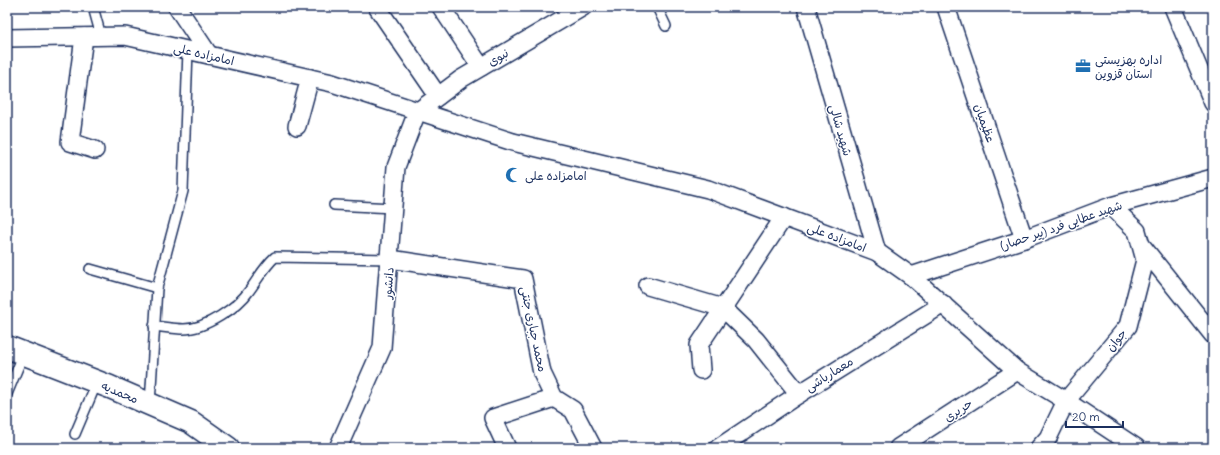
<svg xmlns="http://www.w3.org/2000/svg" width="1220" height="455" viewBox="0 0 1220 455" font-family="Delius,'Playpen Sans Arabic',sans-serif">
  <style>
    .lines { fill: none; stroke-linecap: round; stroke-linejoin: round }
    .service-casing { stroke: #1b2f5e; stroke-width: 12 }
    .minor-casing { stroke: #1b2f5e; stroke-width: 20 }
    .tertiary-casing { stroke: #1b2f5e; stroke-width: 25 }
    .service { stroke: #fff; stroke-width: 9 }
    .minor { stroke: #fff; stroke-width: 17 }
    .tertiary { stroke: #fff; stroke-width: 22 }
    .labels { text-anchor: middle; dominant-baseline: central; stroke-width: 3; stroke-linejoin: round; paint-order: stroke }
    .street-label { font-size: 12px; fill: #1b2f5e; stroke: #fff }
    .poi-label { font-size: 12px; fill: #1b2f5e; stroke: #fff; text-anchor: start }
  </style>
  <rect width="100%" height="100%" fill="#fff"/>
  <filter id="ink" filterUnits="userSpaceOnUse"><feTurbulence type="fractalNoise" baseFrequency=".025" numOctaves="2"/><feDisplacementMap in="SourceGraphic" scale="8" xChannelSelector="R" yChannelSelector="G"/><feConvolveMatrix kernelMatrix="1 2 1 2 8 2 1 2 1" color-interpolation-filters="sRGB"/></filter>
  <g filter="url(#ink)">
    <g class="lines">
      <g class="service-casing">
        <g id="service">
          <path d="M93,7L101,36"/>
          <path d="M657,7L666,26"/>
          <path d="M334,205L393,208"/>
          <path d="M90,269L157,288"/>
          <path d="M154,326C164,327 174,329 184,329C205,329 238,307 249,291C258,279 264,267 275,257L390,259"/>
          <path d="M7,394L24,353"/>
          <path d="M150,404L157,288L183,191L188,50"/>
          <path d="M75,434L97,382"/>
        </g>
      </g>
      <g class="minor-casing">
        <g id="minor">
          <path d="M177,7L209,55"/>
          <path d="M377,7L438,96"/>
          <path d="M441,7L481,67"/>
          <path d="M806,7L877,252"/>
          <path d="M946,7L1024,239"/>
          <path d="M1173,7L1213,103"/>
          <path d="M84,37L70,142L95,150"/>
          <path d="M7,38L125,36L332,83L513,142L708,189L877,252L911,276L1017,371L1066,401L1137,448"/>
          <path d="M297,126L310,78"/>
          <path d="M1142,246L1213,335"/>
          <path d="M390,259L523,279L542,373L554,398L573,410L593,448"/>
          <path d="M911,276L1024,239L1111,206L1213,178"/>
          <path d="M648,286L723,308L756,340L799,394"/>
          <path d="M701,370L699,345L784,217"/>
          <path d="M338,448L382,348L396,167L417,112L461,79L583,7"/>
          <path d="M507,448L493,418L554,398"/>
          <path d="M718,448L799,394L943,304"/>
          <path d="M898,448L1017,371"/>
          <path d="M1039,448L1048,438L1066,401L1128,326L1145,260L1137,231L1111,206"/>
        </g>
      </g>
      <g class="tertiary-casing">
        <path id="tertiary" d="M7,347L110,387L191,422L228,448"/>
      </g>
      <use href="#service" class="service"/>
      <use href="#minor" class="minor"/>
      <use href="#tertiary" class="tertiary"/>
    </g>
  </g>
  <defs>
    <g id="office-bare" transform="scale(1.2)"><path d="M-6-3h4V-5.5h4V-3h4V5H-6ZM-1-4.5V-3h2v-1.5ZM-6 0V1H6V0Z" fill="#1f6fb2" stroke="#fff" stroke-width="2.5" paint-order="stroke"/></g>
    <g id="mosque-bare" transform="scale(1.2)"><path d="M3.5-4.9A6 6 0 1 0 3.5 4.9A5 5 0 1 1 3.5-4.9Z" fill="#1f6fb2" stroke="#fff" stroke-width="2.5" paint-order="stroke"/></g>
  </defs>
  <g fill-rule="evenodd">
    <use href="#office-bare" x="1083" y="66"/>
    <use href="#mosque-bare" x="513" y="175"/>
  </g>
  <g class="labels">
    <g class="street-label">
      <text transform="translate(204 54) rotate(13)">امامزاده علی</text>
      <text transform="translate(498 57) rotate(-31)">نبوی</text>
      <text transform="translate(985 123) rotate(71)">عظیمیان</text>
      <text transform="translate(841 130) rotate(74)">شهید شالی</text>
      <text transform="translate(1061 225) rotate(-19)">شهید عطایی فرد (پیر حصار)</text>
      <text transform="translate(837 237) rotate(21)">امامزاده علی</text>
      <text transform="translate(388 283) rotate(-85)">دانشور</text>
      <text transform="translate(534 329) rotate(78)">محمد جباری جنتی</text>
      <text transform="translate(1116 340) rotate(-51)">جوان</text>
      <text transform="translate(829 374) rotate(-32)">معمارباشی</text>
      <text transform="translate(120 392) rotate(23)">محمدیه</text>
      <text transform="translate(958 410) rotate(-33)">حریری</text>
    </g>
    <g class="poi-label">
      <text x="1095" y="59">اداره بهزیستی<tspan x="1095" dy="14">استان قزوین</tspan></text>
      <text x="525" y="175">امامزاده علی</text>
    </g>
  </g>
  <rect width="1220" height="455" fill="none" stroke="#fff" stroke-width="24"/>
  <rect x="12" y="12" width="1196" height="431" fill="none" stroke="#1b2f5e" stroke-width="1.5" filter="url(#ink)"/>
  <path d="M1066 421v6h57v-6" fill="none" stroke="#1b2f5e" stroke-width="2"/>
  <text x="1072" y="421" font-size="12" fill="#1b2f5e" stroke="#ffffff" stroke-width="3" paint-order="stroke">20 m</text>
</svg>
